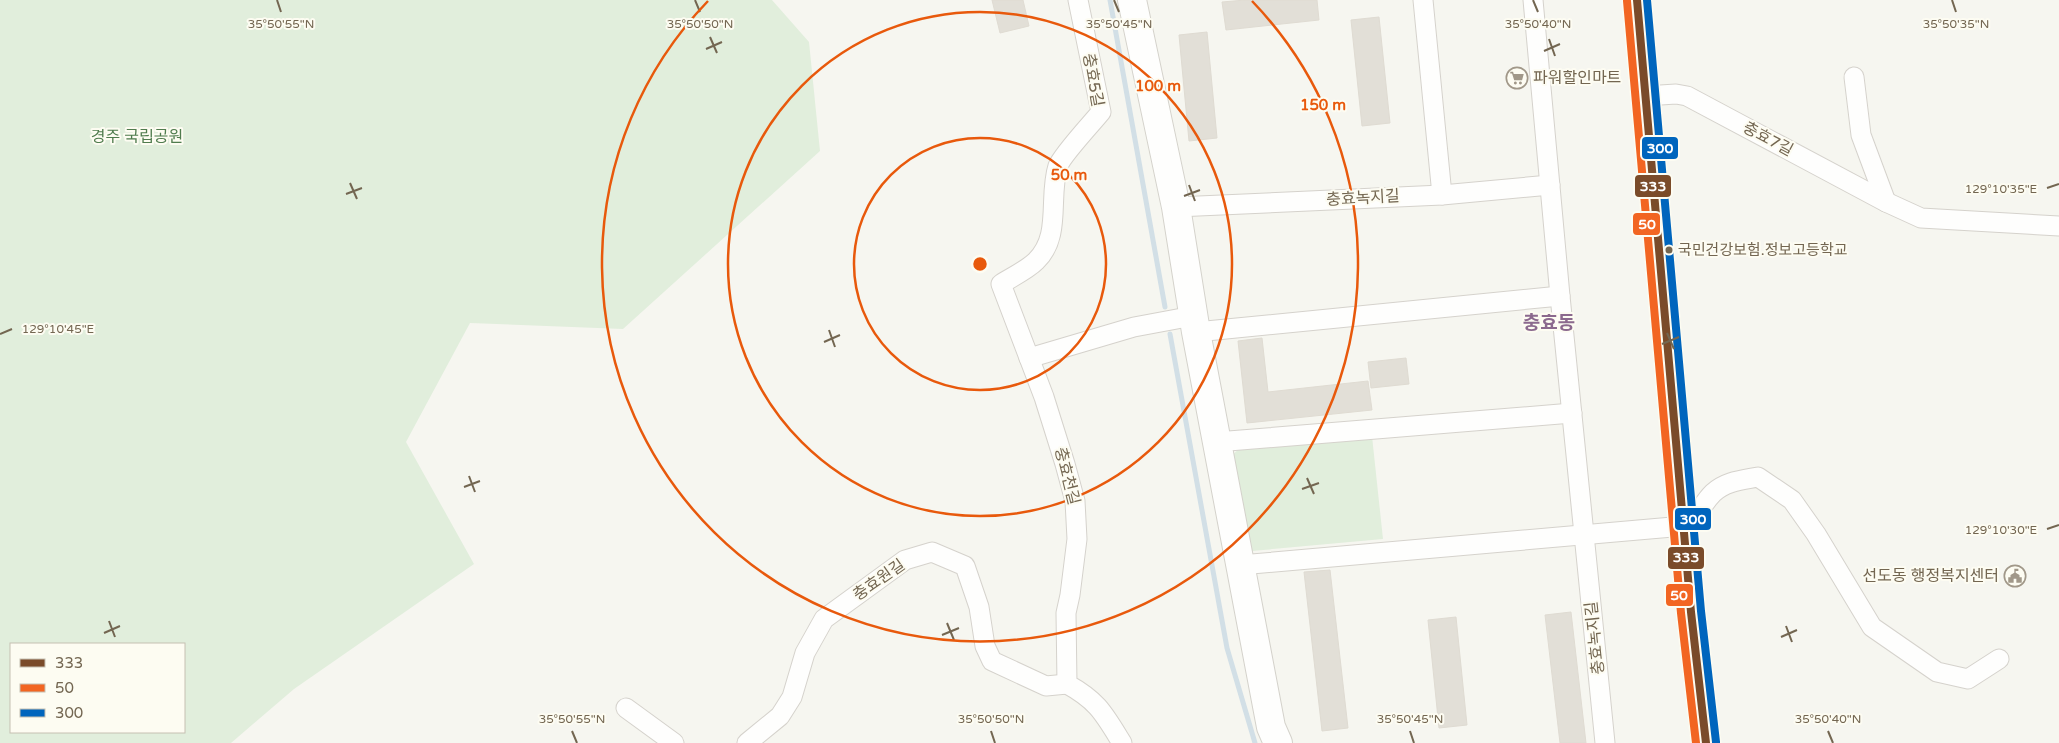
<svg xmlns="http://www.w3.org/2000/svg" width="2059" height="743" viewBox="0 0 2059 743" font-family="'Varela Round','Noto Sans KR',sans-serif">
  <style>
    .green { fill: #e1eedc; fill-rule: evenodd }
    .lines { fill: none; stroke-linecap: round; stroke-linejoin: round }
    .stream { stroke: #d2dfe6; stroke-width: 5 }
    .building { fill: #e2dfd7; stroke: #dfdbd2 }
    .street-casing { stroke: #d5d2cc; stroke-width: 21 }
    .secondary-casing { stroke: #d4d2cb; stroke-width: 30 }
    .street { stroke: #fefefd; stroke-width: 19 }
    .secondary { stroke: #fefefd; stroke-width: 28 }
    .bus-1-casing { stroke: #fdfcf2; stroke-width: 11 }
    .bus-2-casing { stroke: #fdfcf2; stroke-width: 11 }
    .bus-3-casing { stroke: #fdfcf2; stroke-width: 11 }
    .bus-1 { stroke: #7a4b2a; stroke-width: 8 }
    .bus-2 { stroke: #f26522; stroke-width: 8 }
    .bus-3 { stroke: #0065bd; stroke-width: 8 }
    .ticks { fill: none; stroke: #736651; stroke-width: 2 }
    .ring { fill: none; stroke: #e8590c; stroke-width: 2.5 }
    .bus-dot { fill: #736651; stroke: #fdfcf2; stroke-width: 2 }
    .labels { text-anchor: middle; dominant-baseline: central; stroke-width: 4; stroke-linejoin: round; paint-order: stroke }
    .bus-label { font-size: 15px; fill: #736651; stroke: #fdfcf2; text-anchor: start }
    .poi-label { font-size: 16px; fill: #736651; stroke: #fdfcf2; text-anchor: start }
    .street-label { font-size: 16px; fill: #736651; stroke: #fdfcf2 }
    .park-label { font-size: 16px; fill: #507c4e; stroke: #fdfcf2 }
    .quarter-label { font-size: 19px; font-weight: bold; fill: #8b698e; stroke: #fdfcf2 }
    .ticks-label { font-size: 12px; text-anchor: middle; fill: #736651; stroke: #fdfcf2; stroke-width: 4; stroke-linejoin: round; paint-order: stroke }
    .centre { fill: #e8590c; stroke: #fdfcf2; stroke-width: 2.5 }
    .ring-label { font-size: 15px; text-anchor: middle; font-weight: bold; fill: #e8590c; stroke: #fdfcf2; stroke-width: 4; stroke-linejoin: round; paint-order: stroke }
    .line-badge { stroke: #fdfcf2; stroke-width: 2 }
    .badge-label { font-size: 14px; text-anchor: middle; font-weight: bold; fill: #fff }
  </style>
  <rect width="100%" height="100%" fill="#f6f6f0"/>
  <g class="green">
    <path d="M0,0H772L809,42L820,151L623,329L470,323L406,442L474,564L294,689L231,743H0ZM184,644V732H11V644Z"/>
    <path d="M1372,436L1383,539L1252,551L1241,543L1227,460L1242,446Z"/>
  </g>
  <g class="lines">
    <g class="stream">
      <path d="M1110,0L1165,307"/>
      <path d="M1170,334L1227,648L1255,743"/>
    </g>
  </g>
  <g class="building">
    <path d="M992,0H1023L1029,26L1000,33Z"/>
    <path d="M1245,0H1317L1319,20L1226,30L1222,2Z"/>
    <path d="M1379,17L1390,123L1362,126L1351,20Z"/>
    <path d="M1207,32L1217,138L1189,141L1179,35Z"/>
    <path d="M1262,338L1268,392L1368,381L1372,410L1247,423L1238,341Z"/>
    <path d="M1406,358L1409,384L1371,388L1368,362Z"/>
    <path d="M1330,570L1348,728L1322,731L1304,572Z"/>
    <path d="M1571,612L1586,743H1560L1545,615Z"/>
    <path d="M1456,617L1467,725L1439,728L1428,620Z"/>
  </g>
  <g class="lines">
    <g class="street-casing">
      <g id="street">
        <path d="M1078,0L1101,112C1092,123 1062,155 1058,166C1048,197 1062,236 1036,261C1027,270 1012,277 1001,284L1044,397L1065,464L1075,501L1077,539L1070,595L1066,613L1067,684C1098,701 1104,714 1122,743"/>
        <path d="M1423,0L1442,195"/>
        <path d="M1533,0L1560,296L1605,743"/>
        <path d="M1854,77L1861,135L1886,202"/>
        <path d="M1645,96L1676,94L1687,96L1886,202L1921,218L2059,226"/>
        <path d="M1176,207L1442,195L1550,185"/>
        <path d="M1196,332L1560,296"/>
        <path d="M1029,358L1134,327L1193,316"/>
        <path d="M1216,442L1572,413"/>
        <path d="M1240,565L1684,526C1701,514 1701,505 1713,493C1726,481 1743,480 1758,477L1792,500L1816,534L1872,627L1937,672L1968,679L1999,659"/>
        <path d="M626,708L674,743"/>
        <path d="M747,743L780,716L792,697L805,653L824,619L905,560L932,552L965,566L979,607L985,646L992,661L1046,686L1067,684"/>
      </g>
    </g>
    <g class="secondary-casing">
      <g id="secondary">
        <path d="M1132,0L1176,207L1196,332L1271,727L1278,743"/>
        <path d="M1637,0L1691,612L1706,743"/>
      </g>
    </g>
    <use href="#street" class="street"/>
    <use href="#secondary" class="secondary"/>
    <g class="bus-1-casing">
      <path id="bus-1" d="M1637,0L1691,612L1706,743"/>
    </g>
    <g class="bus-2-casing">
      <path id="bus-2" d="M1627,1L1681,613L1696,743"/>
    </g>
    <g class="bus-3-casing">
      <path id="bus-3" d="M1647,0L1701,611L1716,742"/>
    </g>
    <use href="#bus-1" class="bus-1"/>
    <use href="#bus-2" class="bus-2"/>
    <use href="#bus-3" class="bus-3"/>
  </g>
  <path class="ticks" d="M277,0L281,12M695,0L700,12M1114,0L1119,12M1533,0L1538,12M1952,0L1956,12M710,37L717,53M1549,39L1555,56M706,49L722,42M1544,51L1560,44M350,183L357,199M1189,185L1195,201M2047,188L2059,184M346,194L362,188M1184,196L1200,190M829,330L835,347M1667,333L1674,349M0,334L12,329M824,342L840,335M1662,344L1679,337M469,476L475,492M1307,478L1314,494M464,487L480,481M1302,489L1319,483M2047,529L2059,525M109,621L115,637M947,623L954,640M1786,626L1792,642M104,633L120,626M942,635L959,628M1781,637L1797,630M572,731L577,743M991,731L995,743M1410,731L1414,743M1828,731L1833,743"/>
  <g class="ring">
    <circle cx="980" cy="264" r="126"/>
    <circle cx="980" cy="264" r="252"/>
    <path d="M1252 1A378 378 0 1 1 708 1"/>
  </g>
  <defs>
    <g id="supermarket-ring" transform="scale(1.125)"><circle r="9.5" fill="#fdfcf2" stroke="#a19889" stroke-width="1.5"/><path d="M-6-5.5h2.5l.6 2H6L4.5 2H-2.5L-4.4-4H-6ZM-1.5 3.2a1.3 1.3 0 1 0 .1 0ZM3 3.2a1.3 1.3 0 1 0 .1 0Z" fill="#a19889"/></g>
    <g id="civic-ring" transform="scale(1.125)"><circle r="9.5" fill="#fdfcf2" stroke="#a19889" stroke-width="1.5"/><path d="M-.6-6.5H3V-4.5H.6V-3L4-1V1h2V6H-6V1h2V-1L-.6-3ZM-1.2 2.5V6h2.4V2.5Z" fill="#a19889"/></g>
  </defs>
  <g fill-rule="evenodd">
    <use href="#supermarket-ring" x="1517" y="78"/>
    <use href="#civic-ring" x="2015" y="576"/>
  </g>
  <circle class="bus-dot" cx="1669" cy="250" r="4.5"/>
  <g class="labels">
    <g class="bus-label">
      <text x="1678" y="250">국민건강보험.정보고등학교</text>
    </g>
    <g class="poi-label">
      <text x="1533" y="78">파워할인마트</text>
      <text x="1999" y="576" text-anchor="end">선도동 행정복지센터</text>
    </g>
    <g class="street-label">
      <text transform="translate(1093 80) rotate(80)">충효5길</text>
      <text transform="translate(1768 139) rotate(28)">충효7길</text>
      <text transform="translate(1363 198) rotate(-3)">충효녹지길</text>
      <text transform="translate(1067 476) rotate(76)">충효천길</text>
      <text transform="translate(879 580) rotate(-35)">충효원길</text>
      <text transform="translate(1595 638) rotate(-96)">충효녹지길</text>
    </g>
    <g class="park-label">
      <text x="137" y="137">경주 국립공원</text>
    </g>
    <g class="quarter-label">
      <text x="1549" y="323">충효동</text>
    </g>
  </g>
  <g class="ticks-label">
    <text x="281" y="28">35°50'55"N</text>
    <text x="700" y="28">35°50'50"N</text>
    <text x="1119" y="28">35°50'45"N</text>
    <text x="1538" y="28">35°50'40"N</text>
    <text x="1956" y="28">35°50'35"N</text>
    <text x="2001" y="193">129°10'35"E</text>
    <text x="58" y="333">129°10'45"E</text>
    <text x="2001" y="534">129°10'30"E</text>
    <text x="572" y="723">35°50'55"N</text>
    <text x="991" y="723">35°50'50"N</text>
    <text x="1410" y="723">35°50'45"N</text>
    <text x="1828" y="723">35°50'40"N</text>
  </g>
  <circle cx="980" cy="264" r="8" class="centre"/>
  <g class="ring-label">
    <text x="1158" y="91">100 m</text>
    <text x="1323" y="110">150 m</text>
    <text x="1069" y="180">50 m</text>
  </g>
  <g class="line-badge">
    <rect x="1641" y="136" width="38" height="24" rx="5" fill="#0065bd"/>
    <rect x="1634" y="174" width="38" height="24" rx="5" fill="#7a4b2a"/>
    <rect x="1632" y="212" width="29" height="24" rx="5" fill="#f26522"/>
    <rect x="1674" y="507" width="38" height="24" rx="5" fill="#0065bd"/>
    <rect x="1667" y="546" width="38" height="24" rx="5" fill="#7a4b2a"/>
    <rect x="1665" y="583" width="29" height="24" rx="5" fill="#f26522"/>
  </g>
  <g class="badge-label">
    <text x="1660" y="153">300</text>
    <text x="1653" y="191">333</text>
    <text x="1647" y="229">50</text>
    <text x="1693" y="524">300</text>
    <text x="1686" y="562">333</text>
    <text x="1679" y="600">50</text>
  </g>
  <rect x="10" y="643" width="175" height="90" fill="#fdfcf2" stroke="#c6c0b2"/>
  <rect x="20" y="659" width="25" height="8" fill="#7a4b2a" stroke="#c6c0b2"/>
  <text x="55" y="668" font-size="15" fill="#736651">333</text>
  <rect x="20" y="684" width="25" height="8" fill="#f26522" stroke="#c6c0b2"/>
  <text x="55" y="693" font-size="15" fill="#736651">50</text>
  <rect x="20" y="709" width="25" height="8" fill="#0065bd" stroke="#c6c0b2"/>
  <text x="55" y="718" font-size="15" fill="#736651">300</text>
</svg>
